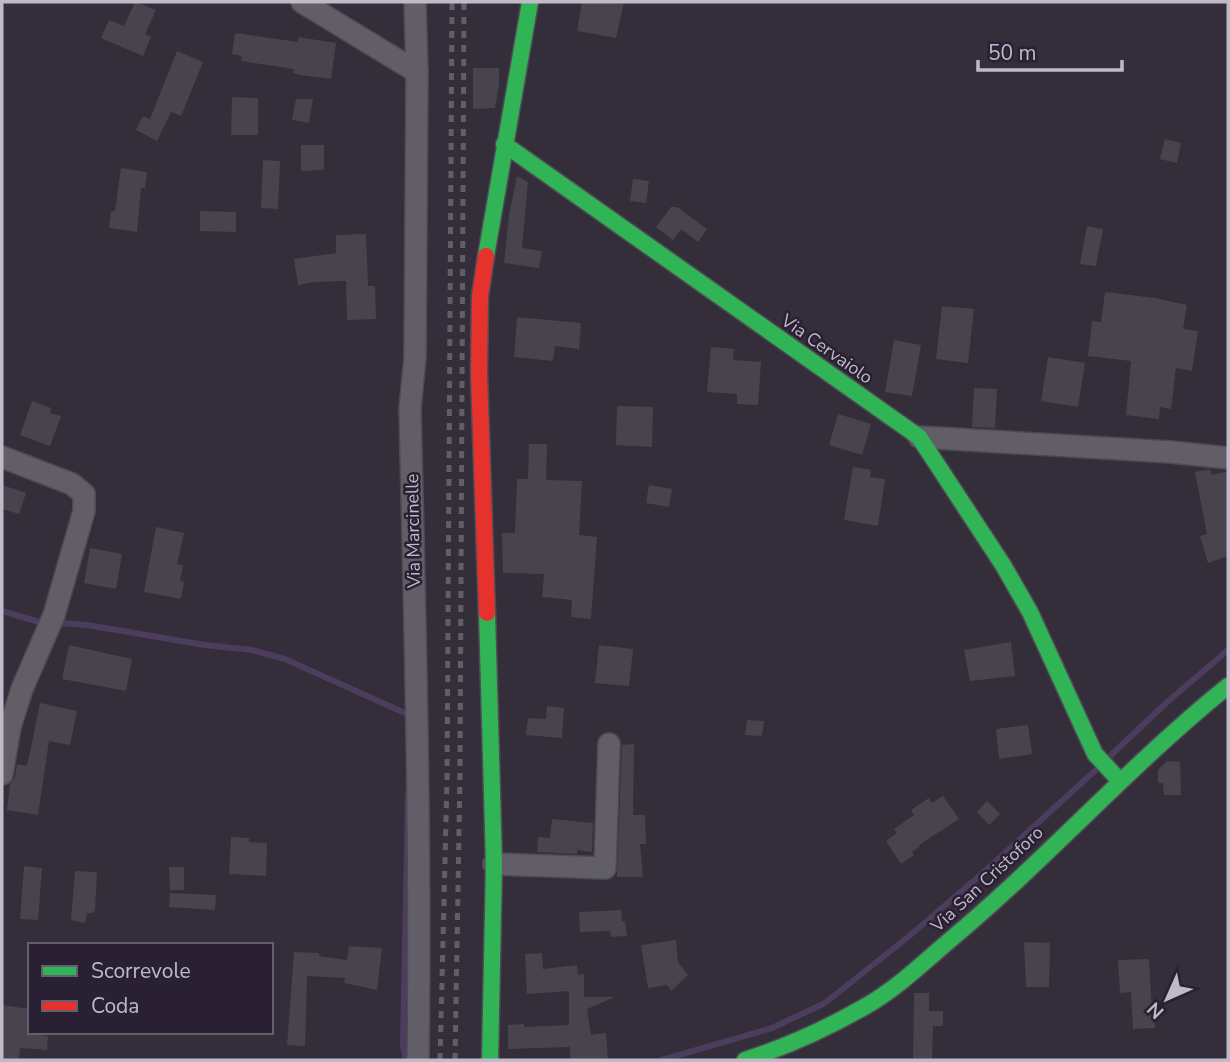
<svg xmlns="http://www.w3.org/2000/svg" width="1230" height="1062" viewBox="0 0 1230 1062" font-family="'Nunito Sans',sans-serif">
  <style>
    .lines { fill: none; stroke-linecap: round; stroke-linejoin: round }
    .stream { stroke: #4c3d5f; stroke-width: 6 }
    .building { fill: #48444e }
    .street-casing { stroke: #4d4a52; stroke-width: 24 }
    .fast-casing { stroke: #504b56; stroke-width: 19 }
    .jam-casing { stroke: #504b56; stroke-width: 19 }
    .street { stroke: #625e67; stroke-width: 21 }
    .fast { stroke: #30b455; stroke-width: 16 }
    .jam { stroke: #e5322d; stroke-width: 16 }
    .rail { stroke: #625e66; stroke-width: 5; stroke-dasharray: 7 7; stroke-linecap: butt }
    .labels { text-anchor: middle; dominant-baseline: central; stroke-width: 5; stroke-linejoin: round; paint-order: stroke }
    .street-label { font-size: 18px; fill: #c0b9c9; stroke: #292133 }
  </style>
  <rect width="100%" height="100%" fill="#332e39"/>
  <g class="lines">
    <g class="stream">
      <path d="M2,611L36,621L87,625L205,645L252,650L285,659L407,714L408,720"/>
      <path d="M1108,758L1165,704L1228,650"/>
      <path d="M406,1060L403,1046L408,794"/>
      <path d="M662,1060L772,1028L825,1003L908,937L984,872L1098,768"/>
    </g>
  </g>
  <g class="building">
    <path d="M135,2L156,10L145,34L151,37L143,56L101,38L109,20L124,26Z"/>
    <path d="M582,2H624L616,38L577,31Z"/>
    <path d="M235,33L298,42V37L336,43L331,79L300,75L293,73L294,69L241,61L242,56L232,54Z"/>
    <path d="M177,51L203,62L181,116L171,112L157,141L136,130L143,116L150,119Z"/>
    <path d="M473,68H499V84L495,108L473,109Z"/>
    <path d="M232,97L258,98V135H231Z"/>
    <path d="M296,99H313L309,123L292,120Z"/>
    <path d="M1165,139L1181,143L1177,163L1160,159Z"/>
    <path d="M301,145H324V170L301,171Z"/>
    <path d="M263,160L280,161L278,209L261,208Z"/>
    <path d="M121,168L147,172L145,188H141L137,232L109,228L111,211H115Z"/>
    <path d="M517,176L528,182L522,248L542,251L539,268L504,263L509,215Z"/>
    <path d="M633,179L649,181L646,203L630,201Z"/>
    <path d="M671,207H677L707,229L698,242L681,229L673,240L656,227Z"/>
    <path d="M200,211L236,212V232L200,231Z"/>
    <path d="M1087,226L1103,229L1096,266L1080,264Z"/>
    <path d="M366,234L368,286H375L376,319L347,320L346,281L315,282L298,285L294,259L336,253V235Z"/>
    <path d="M1105,292L1155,298L1187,305L1183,329L1198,331L1192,371L1176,368L1171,409L1160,407L1159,419L1126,415L1131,361L1088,356L1092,321L1101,322Z"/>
    <path d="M942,306L974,309L968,363L936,359Z"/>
    <path d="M517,317L581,323L579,349L555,346L553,361L514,357Z"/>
    <path d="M894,340L921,345L912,396L885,392Z"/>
    <path d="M711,347L734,349L733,360L761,362L758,405L737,404V394L707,392Z"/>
    <path d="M1048,357L1085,363L1078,407L1041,401Z"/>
    <path d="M974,388L997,389L995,428L972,427Z"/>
    <path d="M32,401L51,408L50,413L61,416L50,446L20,435Z"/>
    <path d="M617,406L653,407L652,447L616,445Z"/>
    <path d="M838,414L871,424L862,455L829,445Z"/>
    <path d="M529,444H547L546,480L582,481L579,535L597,537L591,619L571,617L572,600L542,597L544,574L503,573L502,533H515L517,479H528Z"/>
    <path d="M853,467L871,470L870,477L885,479L878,526L844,520Z"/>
    <path d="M1210,469L1212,475L1228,471V556L1208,563L1200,536L1207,534L1195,472Z"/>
    <path d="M2,485L26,493L19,514L2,509Z"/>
    <path d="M649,485L672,489L669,507L646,503Z"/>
    <path d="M156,527L184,533L177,564L183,565L180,581L184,582L181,599L144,592Z"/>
    <path d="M90,548L122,554L116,589L84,583Z"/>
    <path d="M1011,642L1015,676L970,681L964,650Z"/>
    <path d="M69,645L132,659L126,691L62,679Z"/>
    <path d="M599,645L633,649L629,686L595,683Z"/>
    <path d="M40,703L77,711L70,745L49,741L38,815L7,810L10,784L15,777L17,764L26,766L28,762Z"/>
    <path d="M547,706L564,708L562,738L526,735L528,718L546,719Z"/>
    <path d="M747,720L764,721L762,736L745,735Z"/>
    <path d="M1028,725L1032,754L999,759L996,729Z"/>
    <path d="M634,744L633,815H645L646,844H640L643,877H617L622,745Z"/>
    <path d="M1167,761L1180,762L1181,795H1164L1163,783H1158V770Z"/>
    <path d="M943,796L959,819L919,845L920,846L912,852L914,855L901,864L886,841L897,833L894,829L914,815L911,810L929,798L932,803Z"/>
    <path d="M987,801L1000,814L989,825L977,812Z"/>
    <path d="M552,819L593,823L592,852L577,850V854L537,852L538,837L550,838Z"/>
    <path d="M231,837L249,838V842L267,843L266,876L229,874Z"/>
    <path d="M24,866L42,868L38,920L20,919Z"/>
    <path d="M169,867H184V890H170Z"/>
    <path d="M75,871L97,872L95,910L93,913H87L85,923L71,920Z"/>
    <path d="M170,893L216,895L215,910L169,907Z"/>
    <path d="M621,910L622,921H625L627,936L611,937L610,931L580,932L579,912Z"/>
    <path d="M676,940L678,962L688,975L671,991L667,985L648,988L641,945Z"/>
    <path d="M1024,942L1050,943L1049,987H1026Z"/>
    <path d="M349,946L382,948L377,990L344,983L345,978L307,976L305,1046L287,1045L294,952L319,953V956L347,960Z"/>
    <path d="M542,953L543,969L577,965L578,975L584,974V997H615L587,1009L591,1035L606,1033L608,1060H570V1047L508,1049V1025L524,1024V1027L569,1025V991L527,994L525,954Z"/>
    <path d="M1149,959L1152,1012H1155V1028L1133,1029L1131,992L1120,993L1118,960Z"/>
    <path d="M914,993H929V1011H943V1026H933L932,1060H913Z"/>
    <path d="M2,1005L30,1009V1034L48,1036L47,1050L20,1048L19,1060H2Z"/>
  </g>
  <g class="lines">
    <g class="street-casing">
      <g id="street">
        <path d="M302,2L417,72"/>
        <path d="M415,2L417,72L415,358L410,408C415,625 421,843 418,1060"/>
        <path d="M919,437L1171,452L1228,458"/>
        <path d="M2,457L72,484L84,494V511L54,615L22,689L10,727L2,774"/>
        <path d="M494,864L605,868L609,744"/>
      </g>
    </g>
    <g class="fast-casing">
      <g id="fast">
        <path d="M504,144L919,437L1003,565L1030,612L1095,754L1120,781"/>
        <path d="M486,256L530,2"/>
        <path d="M487,613L494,864L490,1060"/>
        <path d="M745,1060C789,1046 826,1029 866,1006C896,989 923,963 950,940C1046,860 1130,765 1228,686"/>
      </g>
    </g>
    <g class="jam-casing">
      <path id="jam" d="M486,256L480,296L479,374L487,613"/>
    </g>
    <use href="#street" class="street"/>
    <use href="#fast" class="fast"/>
    <use href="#jam" class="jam"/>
    <g class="rail">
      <path d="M440,1060L447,780L452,2"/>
      <path d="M455,1060L460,773L464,2"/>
    </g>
  </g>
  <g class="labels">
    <g class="street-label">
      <text transform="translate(827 349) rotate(35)">Via Cervaiolo</text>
      <text transform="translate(413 531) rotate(-91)">Via Marcinelle</text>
      <text transform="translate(987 879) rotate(-43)">Via San Cristoforo</text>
    </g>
  </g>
  <rect width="1230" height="1062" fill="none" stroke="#c0b9c9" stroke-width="7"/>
  <rect x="28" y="943" width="245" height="91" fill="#292133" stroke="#655e6f" stroke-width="2"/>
  <rect x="42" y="966" width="35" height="10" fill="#30b455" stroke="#655e6f" stroke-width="2"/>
  <text x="91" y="978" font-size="21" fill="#c0b9c9">Scorrevole</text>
  <rect x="42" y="1001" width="35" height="10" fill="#e5322d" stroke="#655e6f" stroke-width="2"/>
  <text x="91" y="1013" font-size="21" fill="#c0b9c9">Coda</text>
  <g transform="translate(1167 999) rotate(225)" stroke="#292133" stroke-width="5" paint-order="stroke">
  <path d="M0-5L12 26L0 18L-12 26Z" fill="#c0b9c9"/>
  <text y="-10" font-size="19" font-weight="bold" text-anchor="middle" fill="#c0b9c9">N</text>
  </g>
  <path d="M978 60v10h144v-10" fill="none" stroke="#c0b9c9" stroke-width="3.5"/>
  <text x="988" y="60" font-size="21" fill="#c0b9c9" stroke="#292133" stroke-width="5" paint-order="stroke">50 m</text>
</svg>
